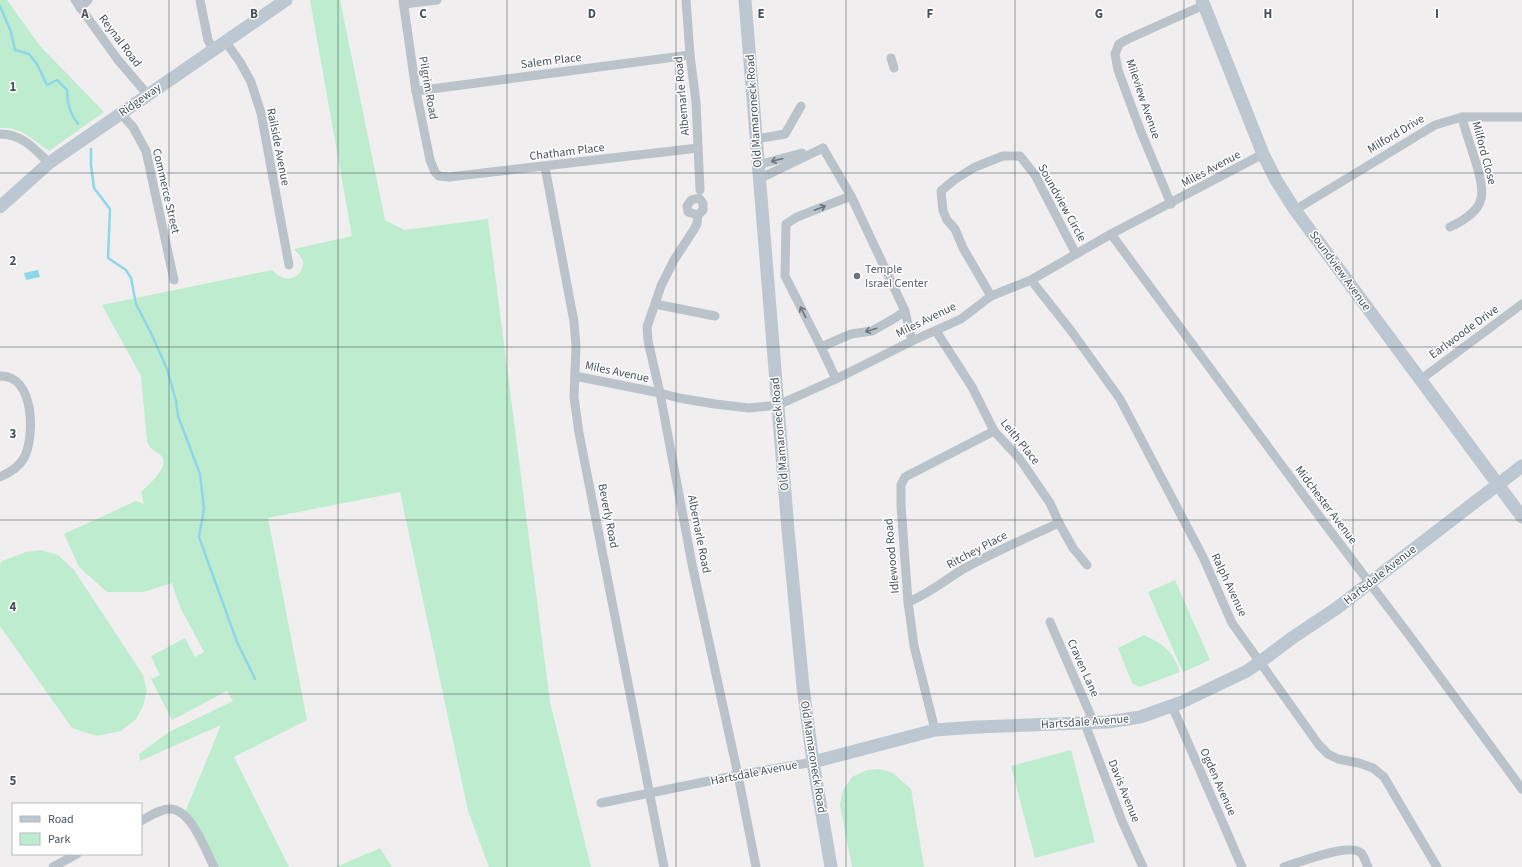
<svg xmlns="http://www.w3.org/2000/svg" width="1522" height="867" viewBox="0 0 1522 867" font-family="'Source Sans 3',sans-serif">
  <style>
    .green { fill: #bdedce }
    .water { fill: #8cd8e8 }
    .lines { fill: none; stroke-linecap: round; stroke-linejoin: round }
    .stream { stroke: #8cd8e8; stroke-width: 2.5 }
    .street { stroke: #bac3ca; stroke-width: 9 }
    .secondary { stroke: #bcc7d1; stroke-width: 13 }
    .oneway { stroke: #6a747c }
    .grid { fill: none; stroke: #47525a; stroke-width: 1; stroke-opacity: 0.55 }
    .worship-dot { fill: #6b7280; stroke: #fff; stroke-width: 1.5 }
    .labels { text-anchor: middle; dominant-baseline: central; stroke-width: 3; stroke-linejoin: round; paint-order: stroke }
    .street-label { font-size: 12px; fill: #47525a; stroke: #fff }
    .worship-label { font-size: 12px; fill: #5b616d; stroke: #fff; text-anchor: start }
    .grid-label { font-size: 13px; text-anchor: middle; font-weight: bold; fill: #47525a; stroke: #fff; stroke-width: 3; stroke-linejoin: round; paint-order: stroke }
  </style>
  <rect width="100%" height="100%" fill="#f0eeee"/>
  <g class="green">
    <path d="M0,0H7L40,46L104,112L49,151C33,140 20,126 0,128Z"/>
    <path d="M310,0H340L385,220L404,230L488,219L550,702L591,867H489L468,811L400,492L268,518L307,720L234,757L289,867H214L184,815L221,725L140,761L139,754L169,732L233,701L227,691L172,720L151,679L160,675L151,656L185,638L195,657L204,652L180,607L172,583L143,592H107L79,567L64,534L136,501L144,504L141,492C148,485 169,468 162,457C160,453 155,452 152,449C150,448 148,443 147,441L141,376L102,305L272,270C280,279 293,283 301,271C303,267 304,262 302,259C300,255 296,252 294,249L352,236Z"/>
    <path d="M41,550L58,555L74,570L143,675L147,691L143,706L136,719L121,731L97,736L72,728L0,626V564L2,561L26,552Z"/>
    <path d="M1175,580L1210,660L1183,672L1148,592Z"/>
    <path d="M1144,635C1164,645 1173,651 1180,672L1140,687L1132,683L1118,648Z"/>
    <path d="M1071,750L1095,842L1035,858L1011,766Z"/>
    <path d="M880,769L893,773L911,789L924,867H852L840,805L843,790L852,777L867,770Z"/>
    <path d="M380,848L392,867H336Z"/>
  </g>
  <path class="water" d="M38,270L40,277L26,280L24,273Z"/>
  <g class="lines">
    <g class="stream">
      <path d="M0,6L11,32L15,50L29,54L37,64L47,85L57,80L67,90C67,103 70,114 78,124"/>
      <path d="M91,149V165L94,188L110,209L108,258L126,270L131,278L136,304L151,333L167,369L176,401L178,416L200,474L204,509L199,537L237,642L255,679"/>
    </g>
    <g class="street">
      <path d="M75,0L118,60L148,95"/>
      <path d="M200,0L208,40L213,49"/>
      <path d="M403,0L416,91L430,160L435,172L439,176L449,177L698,148"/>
      <path d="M686,0L690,55L696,102L700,190"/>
      <path d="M404,4L437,0"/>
      <path d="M80,8L88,0"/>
      <path d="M225,41L240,62L251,82L261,113L289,265"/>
      <path d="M891,58L894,68"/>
      <path d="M416,91L690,55"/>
      <path d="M121,114L133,127L146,151L174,280"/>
      <path d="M0,134C22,134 34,148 49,163"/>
      <path d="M756,139L785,134L801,106"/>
      <path d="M823,148L851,196"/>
      <path d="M758,165L802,153"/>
      <path d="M545,167L574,322L576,346L574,397L579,433L664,867"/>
      <path d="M759,179L823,148"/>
      <path d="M1171,204L1141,132L1118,70L1115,54L1119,44L1128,39L1204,5"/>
      <path d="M1295,210L1435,125L1462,117H1522"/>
      <path d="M698,215L688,212L687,206L691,200L699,198L703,203V210L698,215L697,224L693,231L674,260L661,286L647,327L648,341L660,393L692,564L738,775L756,867"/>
      <path d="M1450,227C1461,222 1478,212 1481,199C1486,181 1466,138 1462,117"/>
      <path d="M1111,234L1325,524L1409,635L1522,789"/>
      <path d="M1031,280L1072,332L1120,399L1203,557L1232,623L1319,745L1328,754L1338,759L1359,763L1373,768L1384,777L1437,867"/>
      <path d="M991,296L963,248L955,229L947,220L943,211L941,191L954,180L975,167L1003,156H1020L1035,175L1076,254"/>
      <path d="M655,304L715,316"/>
      <path d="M936,331L972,387L994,431L1019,458L1050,503L1059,523L1073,548L1087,565"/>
      <path d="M821,347L851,334L872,331L895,318L905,311"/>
      <path d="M0,376C35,375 35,437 24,458C19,467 9,473 0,477"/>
      <path d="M575,376L660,393L679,398L715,404L749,408L778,405L836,379L912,341L961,319L991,296L1031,280L1111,234L1263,154"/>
      <path d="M836,379L821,347L785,276L786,224L797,217L851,196L905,311L912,341"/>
      <path d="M1420,380L1522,304"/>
      <path d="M908,602C929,594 946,579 965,568C996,551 1028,537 1059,523"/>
      <path d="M1050,622L1094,723"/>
      <path d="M1172,706L1242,867"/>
      <path d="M1085,724L1122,821L1143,867"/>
      <path d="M935,730L914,646L908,602L901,505V485L905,477L994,431"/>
      <path d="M601,803L738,775L813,762"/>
      <path d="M141,821C150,816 160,809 170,809C191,809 206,851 214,867"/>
      <path d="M53,867L77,854"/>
      <path d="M1284,867C1298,863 1350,842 1361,853C1364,856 1366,863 1368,867"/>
    </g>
    <g class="secondary">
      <path d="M745,0L788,530L803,687L813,762L831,867"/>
      <path d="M1202,0L1263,154L1276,180L1295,210L1522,517"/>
      <path d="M0,207L49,163L286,0"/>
      <path d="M813,762L935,730L977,727L1108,722L1140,717L1180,703L1247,671L1260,662L1292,638L1337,608L1522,466"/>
    </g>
  </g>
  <defs><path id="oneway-shaft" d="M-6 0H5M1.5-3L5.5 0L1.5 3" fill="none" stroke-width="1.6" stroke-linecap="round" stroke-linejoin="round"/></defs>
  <g class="oneway">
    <use href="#oneway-shaft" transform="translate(777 160) rotate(165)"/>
    <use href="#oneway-shaft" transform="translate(820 208) rotate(-21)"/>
    <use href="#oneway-shaft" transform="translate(803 312) rotate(-117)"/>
    <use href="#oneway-shaft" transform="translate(871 330) rotate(163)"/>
  </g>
  <path class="grid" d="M169,0V867M338,0V867M507,0V867M676,0V867M846,0V867M1015,0V867M1184,0V867M1353,0V867M0,173H1522M0,347H1522M0,520H1522M0,694H1522"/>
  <circle class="worship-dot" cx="857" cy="276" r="4"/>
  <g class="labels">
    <g class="street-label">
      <text transform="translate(120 41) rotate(53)">Reynal Road</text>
      <text transform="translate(551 61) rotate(-7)">Salem Place</text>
      <text transform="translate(428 88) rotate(80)">Pilgrim Road</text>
      <text transform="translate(682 96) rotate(-95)">Albemarle Road</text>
      <text transform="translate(1143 99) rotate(71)">Mileview Avenue</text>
      <text transform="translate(140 100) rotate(-35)">Ridgeway</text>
      <text transform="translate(754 111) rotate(-94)">Old Mamaroneck Road</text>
      <text transform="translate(1396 134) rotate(-31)">Milford Drive</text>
      <text transform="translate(278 147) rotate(79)">Railside Avenue</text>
      <text transform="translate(567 152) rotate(-7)">Chatham Place</text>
      <text transform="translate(1484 153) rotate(75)">Milford Close</text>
      <text transform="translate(1211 169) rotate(-28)">Miles Avenue</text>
      <text transform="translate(166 191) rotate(77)">Commerce Street</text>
      <text transform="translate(1062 203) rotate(61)">Soundview Circle</text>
      <text transform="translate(1340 271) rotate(54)">Soundview Avenue</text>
      <text transform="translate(926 320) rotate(-26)">Miles Avenue</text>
      <text transform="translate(1464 332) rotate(-36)">Earlwoode Drive</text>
      <text transform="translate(617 372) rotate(12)">Miles Avenue</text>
      <text transform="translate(780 434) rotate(-95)">Old Mamaroneck Road</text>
      <text transform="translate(1020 442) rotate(51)">Leith Place</text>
      <text transform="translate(1326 505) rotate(53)">Midchester Avenue</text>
      <text transform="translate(608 516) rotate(79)">Beverly Road</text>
      <text transform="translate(699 534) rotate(79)">Albemarle Road</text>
      <text transform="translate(977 550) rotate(-28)">Ritchey Place</text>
      <text transform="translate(892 556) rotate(-95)">Idlewood Road</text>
      <text transform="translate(1380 575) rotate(-38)">Hartsdale Avenue</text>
      <text transform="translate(1229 585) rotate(65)">Ralph Avenue</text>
      <text transform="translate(1083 668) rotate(66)">Craven Lane</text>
      <text transform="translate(1085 722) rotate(-4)">Hartsdale Avenue</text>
      <text transform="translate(813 757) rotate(81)">Old Mamaroneck Road</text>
      <text transform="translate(754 773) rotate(-11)">Hartsdale Avenue</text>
      <text transform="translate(1218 782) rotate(66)">Ogden Avenue</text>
      <text transform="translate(1124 791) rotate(68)">Davis Avenue</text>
    </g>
    <g class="worship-label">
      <text x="865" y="269">Temple<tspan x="865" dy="14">Israel Center</tspan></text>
    </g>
  </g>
  <g class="grid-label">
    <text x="85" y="18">A</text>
    <text x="254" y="18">B</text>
    <text x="423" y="18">C</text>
    <text x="592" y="18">D</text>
    <text x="761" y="18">E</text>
    <text x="930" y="18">F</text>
    <text x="1099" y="18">G</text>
    <text x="1268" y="18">H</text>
    <text x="1437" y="18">I</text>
    <text x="13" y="91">1</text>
    <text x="13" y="265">2</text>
    <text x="13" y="438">3</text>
    <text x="13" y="611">4</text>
    <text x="13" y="785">5</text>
  </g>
  <rect x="12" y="803" width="130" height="52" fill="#ffffff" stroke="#b5babd"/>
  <rect x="20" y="816" width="20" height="6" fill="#bcc7d1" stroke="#b5babd"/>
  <text x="48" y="823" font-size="12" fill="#47525a">Road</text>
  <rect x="20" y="833" width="20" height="12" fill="#bdedce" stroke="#b5babd"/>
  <text x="48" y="843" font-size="12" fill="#47525a">Park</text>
</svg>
